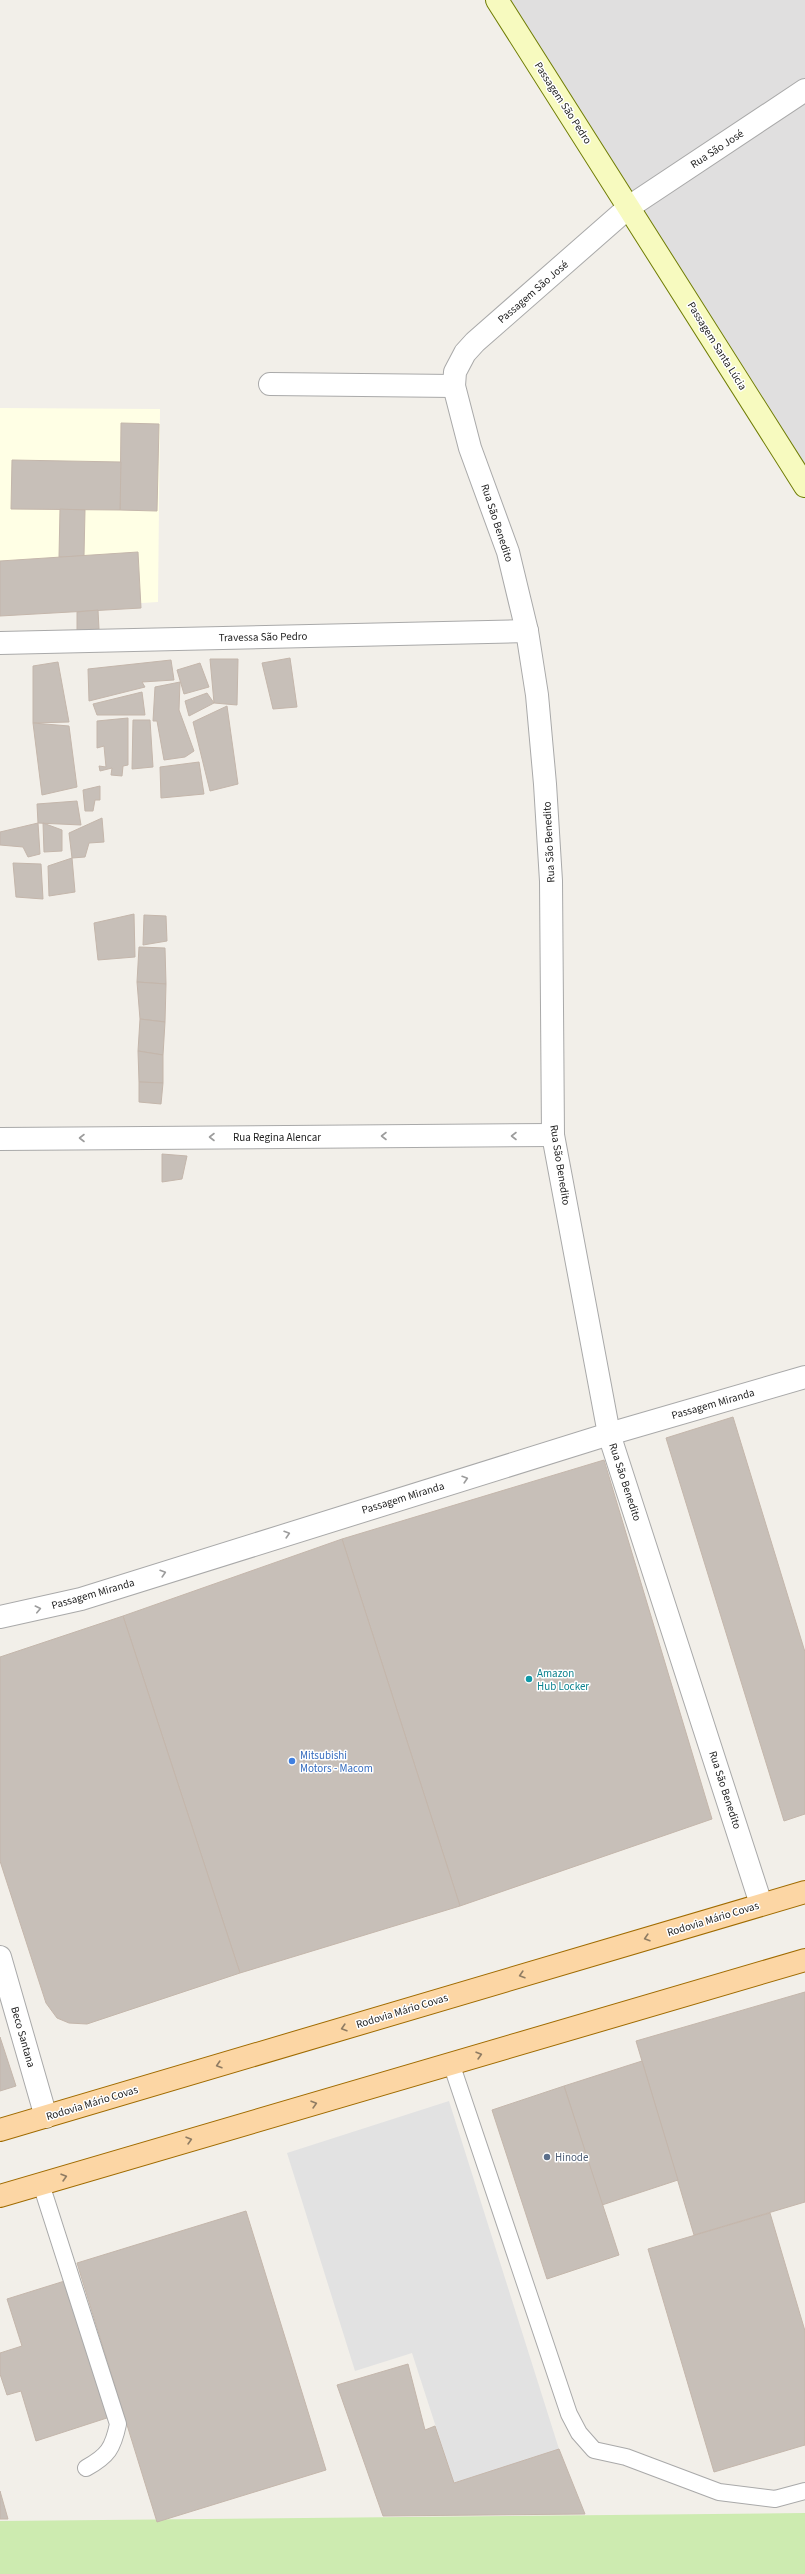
<svg xmlns="http://www.w3.org/2000/svg" width="805" height="2574" viewBox="0 0 805 2574" font-family="'Source Sans 3',sans-serif">
  <style>
    .residential { fill: #e0dfdf }
    .education { fill: #ffffe5 }
    .grass { fill: #cdebb0 }
    .parking { fill: #e2e2e2 }
    .building { fill: #c7bfb8; stroke: #c4b6ab }
    .lines { fill: none; stroke-linecap: round; stroke-linejoin: round }
    .lane-casing { stroke: #a9a9a9; stroke-width: 18 }
    .street-casing { stroke: #a9a9a9; stroke-width: 24 }
    .secondary-casing { stroke: #707d05; stroke-width: 24 }
    .primary-casing { stroke: #a06b00; stroke-width: 24 }
    .lane { stroke: #fff; stroke-width: 16 }
    .street { stroke: #fff; stroke-width: 22 }
    .secondary { stroke: #f7fabf; stroke-width: 22 }
    .primary { stroke: #fcd6a4; stroke-width: 22 }
    .oneway { stroke: #9c9c9c }
    .oneway2 { stroke: #8f7c63 }
    .culture-dot { fill: #0f9aa8; stroke: #fff; stroke-width: 1.5 }
    .shop-dot { fill: #3f7fe0; stroke: #fff; stroke-width: 1.5 }
    .service-dot { fill: #5c6f8a; stroke: #fff; stroke-width: 1.5 }
    .labels { text-anchor: middle; dominant-baseline: central; stroke-width: 3; stroke-linejoin: round; paint-order: stroke }
    .street-label { font-size: 11px; fill: #222; stroke: #fff }
    .culture-label { font-size: 11px; fill: #0d838f; stroke: #fff; text-anchor: start }
    .shop-label { font-size: 11px; fill: #366cbe; stroke: #fff; text-anchor: start }
    .service-label { font-size: 11px; fill: #4e5e75; stroke: #fff; text-anchor: start }
  </style>
  <rect width="100%" height="100%" fill="#f2efe9"/>
  <path class="residential" d="M510,0H805V465Z"/>
  <path class="education" d="M0,408L160,409L158,602L0,612Z"/>
  <path class="grass" d="M805,2513V2574H0V2521Z"/>
  <path class="parking" d="M449,2101L559,2449L454,2483L412,2353L355,2371L287,2153Z"/>
  <g class="building">
    <path d="M121,423L159,424L157,511L120,510Z"/>
    <path d="M12,460L121,462L120,510L11,509Z"/>
    <path d="M60,509L85,510L84,556L59,557Z"/>
    <path d="M138,552L141,608L0,616V561Z"/>
    <path d="M98,610L99,629L77,630V612Z"/>
    <path d="M290,658L297,707L273,709L262,663Z"/>
    <path d="M210,659H238L237,705L214,703Z"/>
    <path d="M171,660L174,680L142,682L145,687L89,701L88,669Z"/>
    <path d="M58,662L69,722L33,723V666Z"/>
    <path d="M200,663L209,687L184,694L177,670Z"/>
    <path d="M180,682L179,710L194,751L185,757L164,760L157,721H153L155,687Z"/>
    <path d="M142,692L145,715H97L93,704Z"/>
    <path d="M207,693L214,703L189,716L185,701Z"/>
    <path d="M227,706L238,784L210,791L193,722Z"/>
    <path d="M128,718V765L123,766L122,776L111,775L112,768L100,771L99,766L106,767L104,746L97,748V721Z"/>
    <path d="M133,720H150L153,767L132,769Z"/>
    <path d="M33,723L69,726L77,787L42,795Z"/>
    <path d="M199,762L204,794L161,798L160,767Z"/>
    <path d="M100,786V800H95L93,811H85L83,790Z"/>
    <path d="M77,801L81,825L38,823L37,804Z"/>
    <path d="M102,818L104,842L89,843L85,857L72,858L69,833Z"/>
    <path d="M38,823L40,854L28,857L23,847L0,845V832Z"/>
    <path d="M43,823L62,830V851L44,852Z"/>
    <path d="M72,858L75,892L49,896L48,866Z"/>
    <path d="M13,863L41,864L43,899L16,897Z"/>
    <path d="M134,914L135,957L98,960L94,923Z"/>
    <path d="M144,915L166,916L167,941L143,945Z"/>
    <path d="M139,947L165,948L166,984L137,982Z"/>
    <path d="M137,982L166,984L165,1022L140,1019Z"/>
    <path d="M140,1019L165,1022L163,1055L138,1051Z"/>
    <path d="M138,1051L163,1055V1083L139,1082Z"/>
    <path d="M139,1082L163,1083L161,1104L139,1102Z"/>
    <path d="M162,1154L187,1156L182,1179L162,1182Z"/>
    <path d="M733,1417L805,1652V1814L784,1821L666,1438Z"/>
    <path d="M604,1460L712,1819L460,1906L342,1539Z"/>
    <path d="M342,1539L460,1906L240,1973L123,1616Z"/>
    <path d="M123,1616L240,1973L87,2024L69,2023L57,2018L46,2003L0,1861V1657Z"/>
    <path d="M805,1992V2202L694,2235L636,2041Z"/>
    <path d="M0,2037L16,2086L0,2091Z"/>
    <path d="M642,2061L678,2180L602,2205L564,2086Z"/>
    <path d="M564,2086L619,2255L547,2279L492,2110Z"/>
    <path d="M246,2211L326,2470L157,2522L77,2263Z"/>
    <path d="M770,2213L805,2331V2445L714,2472L648,2249Z"/>
    <path d="M71,2279L113,2416L36,2441L21,2391L7,2395L0,2374V2353L22,2346L7,2299Z"/>
    <path d="M408,2364L425,2430L435,2426L454,2483L559,2449L585,2514L383,2516L337,2385Z"/>
    <path d="M0,2491L8,2519H0Z"/>
  </g>
  <g class="lines">
    <g class="lane-casing">
      <g id="lane">
        <path d="M451,2063L569,2414L579,2433L594,2450L626,2457L719,2492L775,2499L805,2491"/>
        <path d="M41,2184L118,2424C113,2448 108,2456 86,2468"/>
      </g>
    </g>
    <g class="street-casing">
      <g id="street">
        <path d="M270,384L454,386"/>
        <path d="M0,643L527,631"/>
        <path d="M0,1139L553,1135"/>
        <path d="M0,1617L81,1599L609,1434L805,1377"/>
        <path d="M761,1904L609,1434L553,1135L551,881L545,784L537,695L527,631L508,552L470,448L454,386L455,372L465,353L475,342L629,207L805,90"/>
        <path d="M0,1957L46,2117"/>
      </g>
    </g>
    <g class="secondary-casing">
      <path id="secondary" d="M497,0L805,486"/>
    </g>
    <g class="primary-casing">
      <g id="primary">
        <path d="M0,2130L805,1892"/>
        <path d="M0,2196L805,1960"/>
      </g>
    </g>
    <use href="#lane" class="lane"/>
    <use href="#street" class="street"/>
    <use href="#secondary" class="secondary"/>
    <use href="#primary" class="primary"/>
  </g>
  <defs><path id="oneway-chevron" d="M-2-3.5L2.5 0L-2 3.5" fill="none" stroke-width="1.6" stroke-linecap="round" stroke-linejoin="round"/></defs>
  <g class="oneway">
    <use href="#oneway-chevron" transform="translate(384 1136) rotate(180)"/>
    <use href="#oneway-chevron" transform="translate(514 1136) rotate(180)"/>
    <use href="#oneway-chevron" transform="translate(212 1137) rotate(180)"/>
    <use href="#oneway-chevron" transform="translate(82 1138) rotate(180)"/>
    <use href="#oneway-chevron" transform="translate(465 1479) rotate(-17)"/>
    <use href="#oneway-chevron" transform="translate(287 1534) rotate(-17)"/>
    <use href="#oneway-chevron" transform="translate(163 1573) rotate(-17)"/>
    <use href="#oneway-chevron" transform="translate(38 1609) rotate(-13)"/>
  </g>
  <g class="oneway2">
    <use href="#oneway-chevron" transform="translate(647 1938) rotate(163)"/>
    <use href="#oneway-chevron" transform="translate(522 1975) rotate(163)"/>
    <use href="#oneway-chevron" transform="translate(344 2028) rotate(163)"/>
    <use href="#oneway-chevron" transform="translate(479 2055) rotate(-16)"/>
    <use href="#oneway-chevron" transform="translate(219 2065) rotate(163)"/>
    <use href="#oneway-chevron" transform="translate(314 2104) rotate(-16)"/>
    <use href="#oneway-chevron" transform="translate(189 2140) rotate(-16)"/>
    <use href="#oneway-chevron" transform="translate(64 2177) rotate(-16)"/>
  </g>
  <circle class="culture-dot" cx="529" cy="1679" r="4"/>
  <circle class="shop-dot" cx="292" cy="1761" r="4"/>
  <circle class="service-dot" cx="547" cy="2157" r="4"/>
  <g class="labels">
    <g class="street-label">
      <text transform="translate(563 103) rotate(57)">Passagem São Pedro</text>
      <text transform="translate(717 149) rotate(-33)">Rua São José</text>
      <text transform="translate(533 292) rotate(-41)">Passagem São José</text>
      <text transform="translate(717 346) rotate(58)">Passagem Santa Lúcia</text>
      <text transform="translate(497 523) rotate(72)">Rua São Benedito</text>
      <text transform="translate(263 637) rotate(-1)">Travessa São Pedro</text>
      <text transform="translate(549 842) rotate(-93)">Rua São Benedito</text>
      <text x="277" y="1137">Rua Regina Alencar</text>
      <text transform="translate(560 1165) rotate(81)">Rua São Benedito</text>
      <text transform="translate(713 1404) rotate(-16)">Passagem Miranda</text>
      <text transform="translate(625 1482) rotate(72)">Rua São Benedito</text>
      <text transform="translate(403 1498) rotate(-17)">Passagem Miranda</text>
      <text transform="translate(93 1594) rotate(-16)">Passagem Miranda</text>
      <text transform="translate(725 1790) rotate(72)">Rua São Benedito</text>
      <text transform="translate(713 1919) rotate(-17)">Rodovia Mário Covas</text>
      <text transform="translate(402 2011) rotate(-17)">Rodovia Mário Covas</text>
      <text transform="translate(23 2037) rotate(74)">Beco Santana</text>
      <text transform="translate(92 2103) rotate(-17)">Rodovia Mário Covas</text>
    </g>
    <g class="culture-label">
      <text x="537" y="1673">Amazon<tspan x="537" dy="13">Hub Locker</tspan></text>
    </g>
    <g class="shop-label">
      <text x="300" y="1755">Mitsubishi<tspan x="300" dy="13">Motors - Macom</tspan></text>
    </g>
    <g class="service-label">
      <text x="555" y="2157">Hinode</text>
    </g>
  </g>
</svg>
